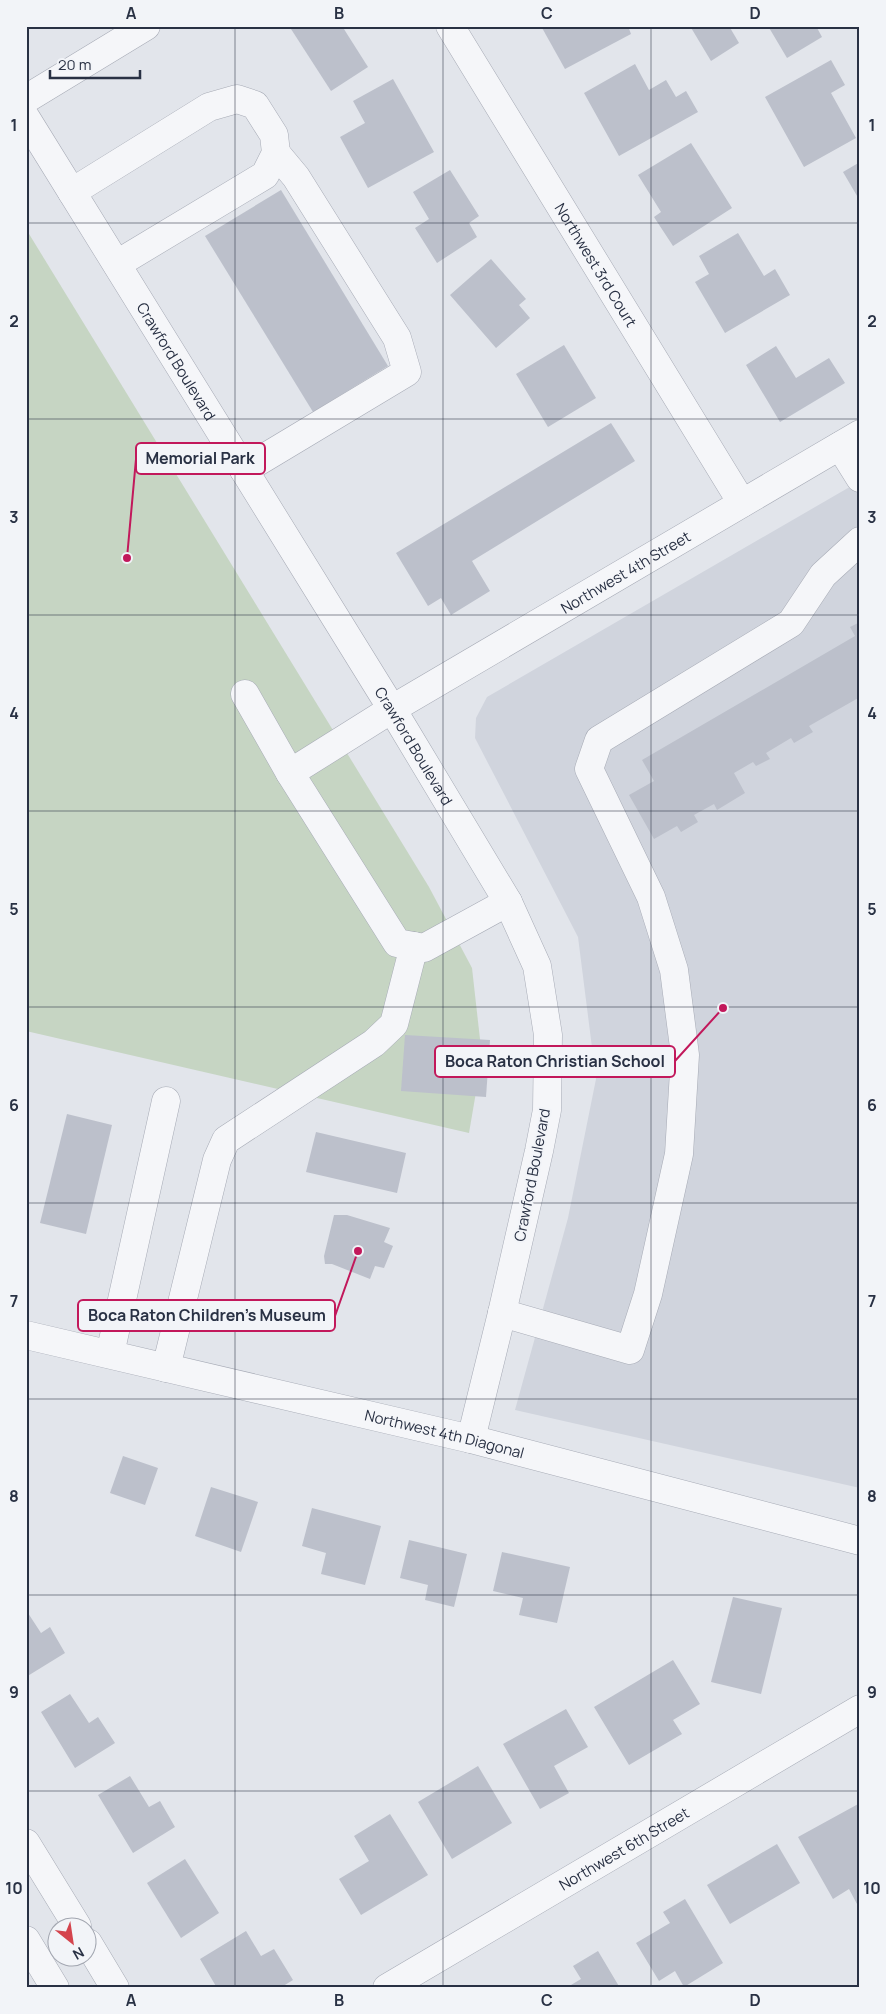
<svg xmlns="http://www.w3.org/2000/svg" width="886" height="2014" viewBox="0 0 886 2014" font-family="Manrope,sans-serif">
  <style>
    .built { fill: #d0d4dd }
    .green { fill: #c6d5c3 }
    .building { fill: #bcc0cb }
    .lines { fill: none; stroke-linecap: round; stroke-linejoin: round }
    .minor-casing { stroke: #a7abb6; stroke-width: 29 }
    .minor { stroke: #f5f6f9; stroke-width: 28 }
    .grid { fill: none; stroke: #293144; stroke-width: 1; stroke-opacity: 0.55 }
    .labels { text-anchor: middle; dominant-baseline: central; stroke-width: 4; stroke-linejoin: round; paint-order: stroke }
    .street-label { font-size: 15px; fill: #293144; stroke: #f2f4f8 }
    .leader { fill: none; stroke: #c2185b; stroke-width: 2 }
    .callout-dot { fill: #c2185b; stroke: #f2f4f8; stroke-width: 2 }
    .callout { fill: #f2f4f8; stroke: #c2185b; stroke-width: 2 }
    .callout-label { font-size: 16px; text-anchor: middle; font-weight: bold; fill: #293144 }
    .neatline { fill: none; stroke: #293144; stroke-width: 2 }
    .grid-label { font-size: 16px; text-anchor: middle; font-weight: bold; fill: #293144 }
  </style>
  <rect width="100%" height="100%" fill="#e2e5eb"/>
  <path class="built" d="M860,481V1488L515,1410L568,1218L596,1079L578,937L475,738L476,718L487,697Z"/>
  <path class="green" d="M26,229L429,887L472,968L482,1057L469,1133L26,1031Z"/>
  <g class="building">
    <path d="M296,26H342L368,67L331,91L291,29Z"/>
    <path d="M541,26H628L631,34L565,69Z"/>
    <path d="M690,26H729L739,43L711,61Z"/>
    <path d="M768,26H816L822,37L787,58Z"/>
    <path d="M831,60L845,85L831,93L856,138L804,167L765,97Z"/>
    <path d="M635,64L649,90L666,80L676,97L686,91L698,112L619,156L584,93Z"/>
    <path d="M393,79L434,152L368,188L340,137L365,123L353,101Z"/>
    <path d="M691,143L732,208L673,246L654,217L661,212L638,175Z"/>
    <path d="M860,162V201L843,172Z"/>
    <path d="M450,170L479,216L469,223L477,237L437,263L415,228L429,219L413,192Z"/>
    <path d="M281,190L388,366L313,412L205,236Z"/>
    <path d="M738,233L764,276L775,269L790,295L725,333L695,282L709,274L699,256Z"/>
    <path d="M491,259L526,299L519,305L530,318L496,348L450,295Z"/>
    <path d="M564,345L596,398L548,427L516,374Z"/>
    <path d="M776,346L796,378L829,358L845,383L780,422L746,365Z"/>
    <path d="M611,423L635,461L472,561L490,591L451,615L441,598L428,606L396,553Z"/>
    <path d="M860,622V697L809,726L813,732L794,743L791,738L766,753L770,759L756,766L753,762L734,773L745,793L717,810L714,804L694,815L698,822L681,832L677,826L654,839L629,795L654,781L642,760L855,636L850,627Z"/>
    <path d="M405,1035L490,1040L486,1097L401,1091Z"/>
    <path d="M67,1114L112,1125L86,1234L40,1223Z"/>
    <path d="M316,1132L406,1153L397,1193L306,1172Z"/>
    <path d="M334,1215H347L390,1228L384,1242L393,1246L384,1268L375,1266L370,1279L332,1264H325L324,1256Z"/>
    <path d="M123,1456L158,1468L145,1505L110,1493Z"/>
    <path d="M211,1487L258,1502L241,1552L195,1536Z"/>
    <path d="M312,1508L381,1526L365,1585L321,1574L326,1553L302,1546Z"/>
    <path d="M409,1540L467,1554L454,1607L425,1600L428,1585L400,1578Z"/>
    <path d="M502,1552L570,1567L557,1623L519,1615L523,1598L493,1591Z"/>
    <path d="M733,1597L782,1608L761,1694L711,1682Z"/>
    <path d="M26,1610L41,1633L50,1627L65,1653L26,1677Z"/>
    <path d="M673,1660L700,1704L673,1720L682,1734L629,1765L594,1707Z"/>
    <path d="M70,1694L89,1723L98,1717L115,1743L75,1768L41,1712Z"/>
    <path d="M566,1709L588,1747L554,1766L569,1793L540,1809L503,1744Z"/>
    <path d="M478,1766L512,1823L452,1859L418,1802Z"/>
    <path d="M130,1776L149,1807L160,1801L175,1827L133,1853L98,1795Z"/>
    <path d="M860,1803V1903L857,1904L849,1889L833,1899L798,1837Z"/>
    <path d="M390,1814L428,1875L361,1915L339,1879L369,1861L354,1836Z"/>
    <path d="M777,1844L800,1883L730,1924L707,1885Z"/>
    <path d="M185,1859L219,1913L181,1938L147,1883Z"/>
    <path d="M685,1899L723,1963L684,1987L675,1971L659,1981L636,1943L670,1923L663,1912Z"/>
    <path d="M246,1931L261,1956L274,1949L293,1980L280,1988H217L200,1959Z"/>
    <path d="M598,1951L620,1988H566L581,1979L573,1966Z"/>
  </g>
  <g class="lines">
    <g class="minor-casing">
      <g id="minor">
        <path id="s1" d="M450,26L742,503"/>
        <path d="M26,99L146,26"/>
        <path id="s2" d="M26,118L392,709L508,902L537,966L548,1035L547,1110L539,1151L502,1313L471,1439"/>
        <path d="M72,192L209,107L237,99L255,105L274,135L276,153L265,175L117,264"/>
        <path d="M840,446L860,478"/>
        <path d="M244,470L407,372L397,338L296,177L276,153"/>
        <path id="s3" d="M245,694L290,773L392,709L860,434"/>
        <path d="M290,773L397,943L424,948L508,902"/>
        <path d="M502,1313L630,1350L648,1294L679,1154L685,1055L674,970L651,897L589,769L599,740L791,623L823,575L860,541"/>
        <path id="s4" d="M26,1335L471,1439L860,1541"/>
        <path d="M110,1354L166,1101"/>
        <path d="M166,1368L217,1160L226,1140L374,1043L394,1024L414,946"/>
        <path d="M26,1843L77,1926"/>
        <path d="M26,1940L55,1988"/>
        <path d="M88,1943L115,1988"/>
        <path id="s5" d="M387,1988L860,1709"/>
      </g>
    </g>
    <use href="#minor" class="minor"/>
  </g>
  <path class="grid" d="M235,26V1988M443,26V1988M651,26V1988M26,223H860M26,419H860M26,615H860M26,811H860M26,1007H860M26,1203H860M26,1399H860M26,1595H860M26,1791H860"/>
  <g class="labels">
    <g class="street-label">
      <text stroke="none"><textPath href="#s1" startOffset="280">Northwest 3rd Court</textPath></text>
      <text stroke="none"><textPath href="#s2" startOffset="286">Crawford Boulevard</textPath></text>
      <text stroke="none"><textPath href="#s3" startOffset="482">Northwest 4th Street</textPath></text>
      <text stroke="none"><textPath href="#s2" startOffset="738">Crawford Boulevard</textPath></text>
      <text transform="translate(532 1175) rotate(-79)">Crawford Boulevard</text>
      <text stroke="none"><textPath href="#s4" startOffset="430">Northwest 4th Diagonal</textPath></text>
      <text stroke="none"><textPath href="#s5" startOffset="275">Northwest 6th Street</textPath></text>
    </g>
  </g>
  <path class="leader" d="M127 558L136 459M723 1008L675 1061M358 1251L335 1316"/>
  <g class="callout-dot">
    <circle cx="127" cy="558" r="5"/>
    <circle cx="723" cy="1008" r="5"/>
    <circle cx="358" cy="1251" r="5"/>
  </g>
  <g class="callout">
    <rect x="136" y="443" width="129" height="31" rx="5"/>
    <rect x="435" y="1046" width="240" height="31" rx="5"/>
    <rect x="78" y="1300" width="257" height="31" rx="5"/>
  </g>
  <g class="callout-label">
    <text x="200" y="464">Memorial Park</text>
    <text x="555" y="1067">Boca Raton Christian School</text>
    <text x="207" y="1321">Boca Raton Children's Museum</text>
  </g>
  <rect width="886" height="2014" fill="none" stroke="#f2f4f8" stroke-width="55"/>
  <g transform="translate(72 1942) rotate(150)"><circle r="24" fill="#f2f4f8" stroke="#a2a6b0"/>
  <path d="M0-4L9 19L0 12L-9 19Z" fill="#d4444d"/>
  <text y="-8" font-size="14" font-weight="bold" text-anchor="middle" fill="#293144">N</text>
  </g>
  <path d="M50 70v8h90v-8" fill="none" stroke="#293144" stroke-width="2.5"/>
  <text x="58" y="70" font-size="15" fill="#293144" stroke="#f2f4f8" stroke-width="4" paint-order="stroke">20 m</text>
  <rect x="28" y="28" width="830" height="1958" class="neatline"/>
  <g class="grid-label">
    <text x="131" y="19">A</text>
    <text x="339" y="19">B</text>
    <text x="547" y="19">C</text>
    <text x="755" y="19">D</text>
    <text x="14" y="131">1</text>
    <text x="872" y="131">1</text>
    <text x="14" y="327">2</text>
    <text x="872" y="327">2</text>
    <text x="14" y="523">3</text>
    <text x="872" y="523">3</text>
    <text x="14" y="719">4</text>
    <text x="872" y="719">4</text>
    <text x="14" y="915">5</text>
    <text x="872" y="915">5</text>
    <text x="14" y="1111">6</text>
    <text x="872" y="1111">6</text>
    <text x="14" y="1307">7</text>
    <text x="872" y="1307">7</text>
    <text x="14" y="1502">8</text>
    <text x="872" y="1502">8</text>
    <text x="14" y="1698">9</text>
    <text x="872" y="1698">9</text>
    <text x="14" y="1894">10</text>
    <text x="872" y="1894">10</text>
    <text x="131" y="2006">A</text>
    <text x="339" y="2006">B</text>
    <text x="547" y="2006">C</text>
    <text x="755" y="2006">D</text>
  </g>
</svg>
